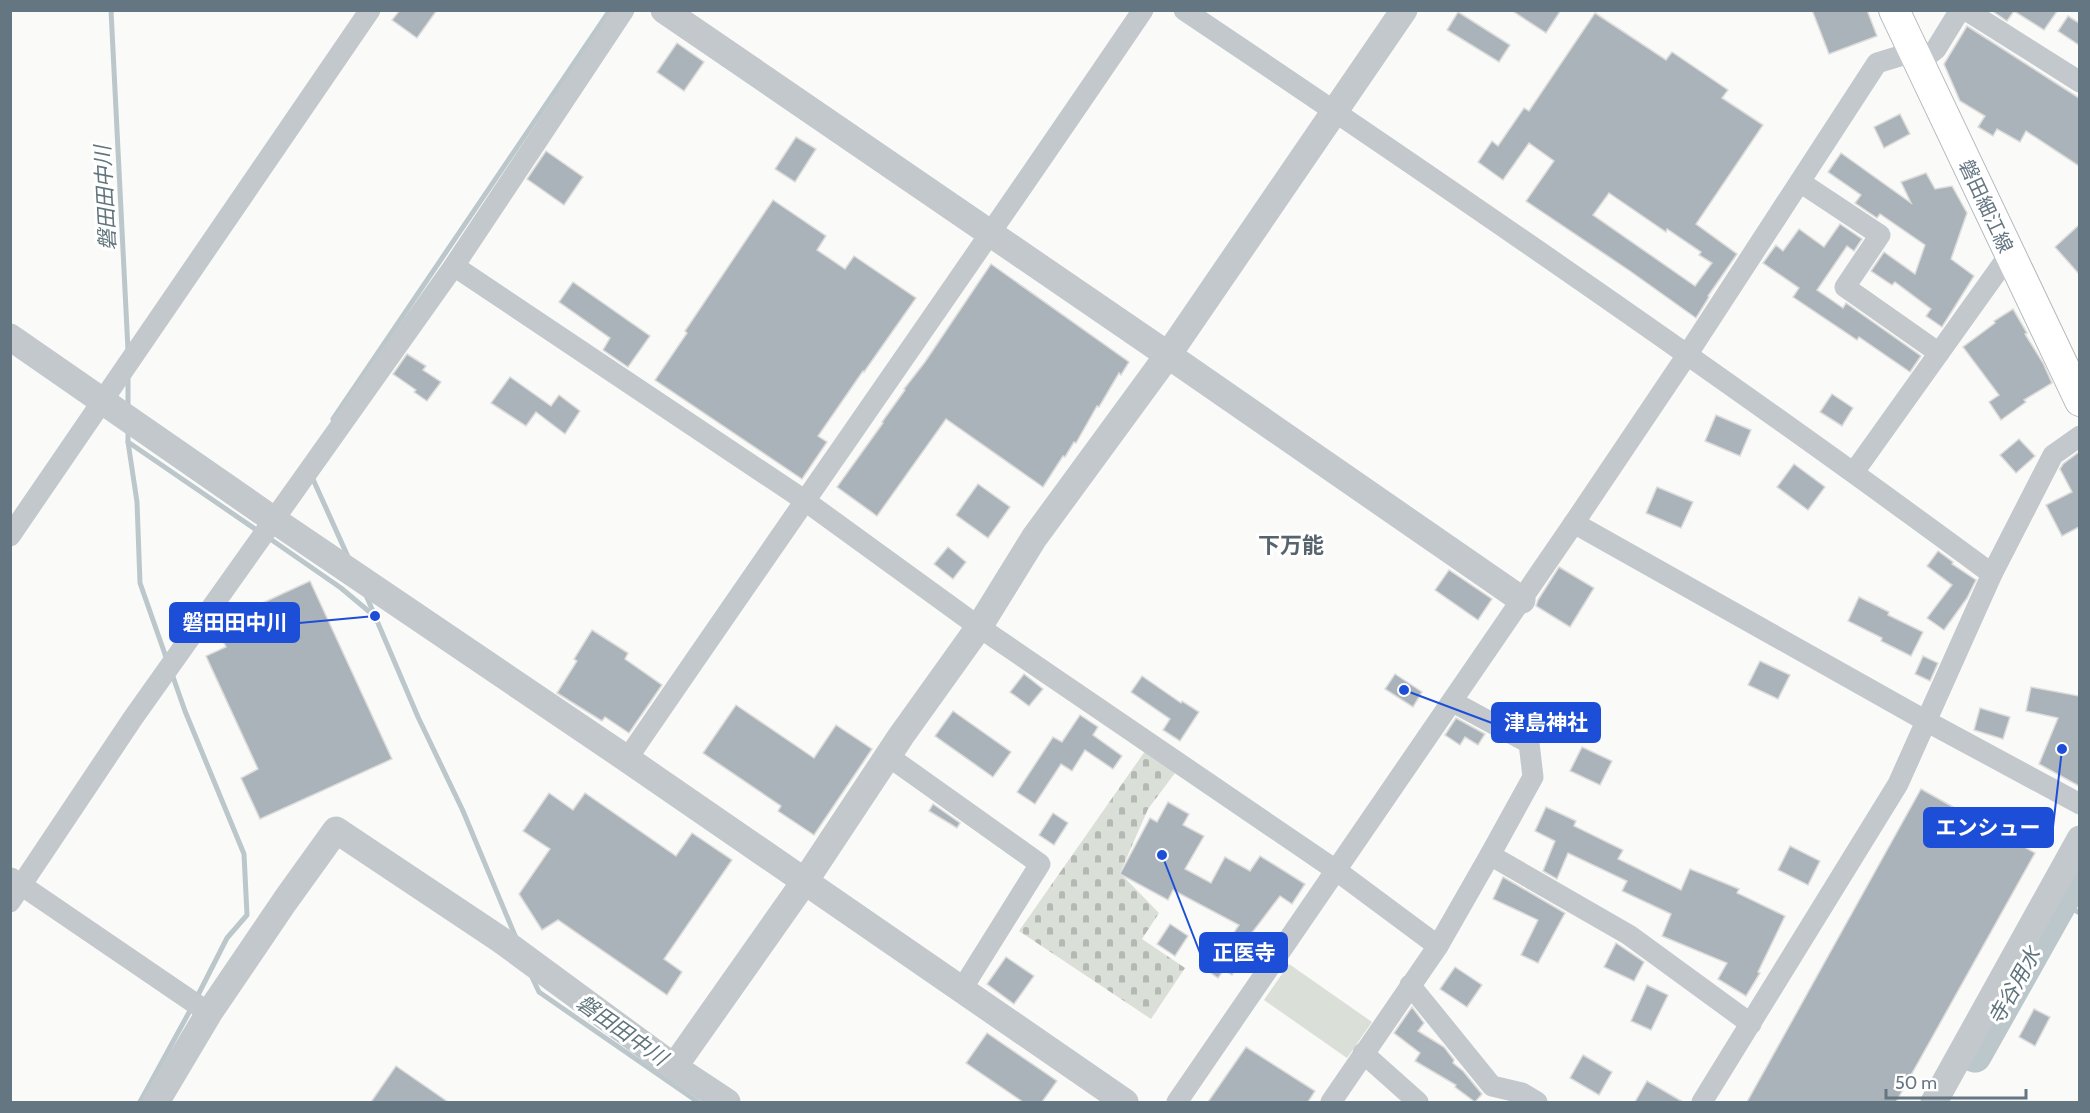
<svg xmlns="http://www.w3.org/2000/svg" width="2090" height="1113" viewBox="0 0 2090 1113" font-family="Cabin,'Noto Sans JP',sans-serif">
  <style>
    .cemetery { fill: url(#cemetery-stones) }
    .pitch { fill: #dadfd7 }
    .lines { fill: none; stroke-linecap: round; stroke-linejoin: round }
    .stream { stroke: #bbc7cb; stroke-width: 5 }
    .river { stroke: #bbc7cb; stroke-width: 33 }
    .building { fill: #aab3b9; stroke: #dcdcda; stroke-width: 1.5; fill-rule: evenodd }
    .secondary-casing { stroke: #b3babf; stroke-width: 32 }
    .minor { stroke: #c3c8cc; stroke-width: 21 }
    .tertiary { stroke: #c3c8cc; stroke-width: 27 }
    .secondary { stroke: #fff; stroke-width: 30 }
    .labels { text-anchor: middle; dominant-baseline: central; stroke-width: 6; stroke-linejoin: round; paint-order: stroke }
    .street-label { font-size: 20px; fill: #657683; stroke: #fff }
    .water-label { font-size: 21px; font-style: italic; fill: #60757c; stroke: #fff }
    .quarter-label { font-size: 22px; font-weight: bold; fill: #57646e; stroke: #fff }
    .leader { fill: none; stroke: #1d4ed8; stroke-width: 2 }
    .callout-dot { fill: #1d4ed8; stroke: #fff; stroke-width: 2 }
    .callout { fill: #1d4ed8; stroke: #1d4ed8; stroke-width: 2 }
    .callout-label { font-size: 21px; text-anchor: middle; font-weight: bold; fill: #fff }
  </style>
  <defs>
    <pattern id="cemetery-stones" width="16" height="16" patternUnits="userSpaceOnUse" patternTransform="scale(1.5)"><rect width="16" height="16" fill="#dadfd7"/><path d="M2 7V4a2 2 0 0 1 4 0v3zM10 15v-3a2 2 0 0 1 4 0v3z" fill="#b4b9b4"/></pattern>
  </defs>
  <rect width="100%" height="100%" fill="#fafaf8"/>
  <path class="cemetery" d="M1150,744L1181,765L1148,809L1120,873L1159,913L1142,939L1185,968L1151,1019L1019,931Z"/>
  <path class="pitch" d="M1289,964L1372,1022L1347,1058L1264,1000Z"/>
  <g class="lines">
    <g class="stream">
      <path d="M111,10L128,350"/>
      <path d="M128,375V407"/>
      <path d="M333,419L610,10"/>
      <path d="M128,429V442L258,531"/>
      <path d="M128,442L137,502L140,583L167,660"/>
      <path d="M312,477L349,559"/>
      <path d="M266,536L341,588L372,614"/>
      <path d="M366,595L418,717L463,811L516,938"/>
      <path d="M172,674L185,711L244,854L247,915L227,938L196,999"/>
      <path d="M2061,903L2080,913"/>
      <path d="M532,977L539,992L698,1102"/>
      <path d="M140,1102L192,1007"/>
    </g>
    <path class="river" d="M1975,1056L2080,869"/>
  </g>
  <g class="building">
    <path d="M400,10H437L417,38L392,20Z"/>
    <path d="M1511,10H1561L1546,33Z"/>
    <path d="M1812,10H1867L1877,36L1829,54Z"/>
    <path d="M1991,10H2058L2044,30L2014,11L2007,21Z"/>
    <path d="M1458,12L1510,45L1499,62L1447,30Z"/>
    <path d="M1595,13L1666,60L1672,52L1728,90L1722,98L1763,125L1696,224L1737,254L1708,296L1709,297L1696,318L1630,271L1526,201L1554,161L1529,143L1503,180L1478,162L1492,141L1498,146L1524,108L1529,111ZM1609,193L1666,232L1667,229L1701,252L1699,255L1712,263L1695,286L1593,215Z"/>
    <path d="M2068,16L2079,23V45L2058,31Z"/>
    <path d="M1967,26L2079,98V166L2026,131L2020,142L1997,129L1993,136L1978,127L1985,116L1960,101L1944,64Z"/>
    <path d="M677,43L704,62L684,91L657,72Z"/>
    <path d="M1900,114L1910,134L1884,148L1874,127Z"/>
    <path d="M796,137L816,149L795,182L775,169Z"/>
    <path d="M546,151L583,177L564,205L527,179Z"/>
    <path d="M1841,153L1911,203L1901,182L1926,173L1935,189L1952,186L1967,213L1951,259L1974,276L1942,327L1926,316L1931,309L1895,282L1892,285L1871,271L1884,252L1915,274L1925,245L1880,214L1877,218L1855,203L1861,195L1828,172Z"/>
    <path d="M773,200L826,236L817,250L845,269L854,256L916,298L864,372L863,371L818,436L827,442L802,479L655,380L687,333L685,331Z"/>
    <path d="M1840,224L1862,239L1854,251L1847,246L1817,290L1843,308L1846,303L1921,356L1910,372L1859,337L1857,340L1793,297L1799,288L1763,263L1776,245L1783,251L1799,229L1824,247Z"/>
    <path d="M2079,225V274L2055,247Z"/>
    <path d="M991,264L1129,362L1121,375L1119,373L1099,407L1097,406L1076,443L1074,442L1065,457L1063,456L1043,487L946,419L877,516L837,487L883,423L882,422L905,390L904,389L925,362Z"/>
    <path d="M573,282L650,336L628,367L603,350L610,338L559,302Z"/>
    <path d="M2013,309L2027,333L2025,334L2043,363L2052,383L2024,400L2026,402L2001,420L1989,402L1999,395L1963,347L1995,323L1994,321Z"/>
    <path d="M407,354L426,366L423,370L441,382L427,401L414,392L416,390L393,374Z"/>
    <path d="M510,377L551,406L559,395L580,411L565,434L536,412L526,426L491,403Z"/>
    <path d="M1832,394L1853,408L1842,426L1820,412Z"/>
    <path d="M1716,415L1751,430L1740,456L1705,441Z"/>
    <path d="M2019,439L2035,456L2016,473L2000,455Z"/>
    <path d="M2079,452V527L2062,536L2046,505L2072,492L2060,469L2063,464Z"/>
    <path d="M1794,464L1825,487L1808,510L1777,487Z"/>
    <path d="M978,484L1010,507L988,538L956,515Z"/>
    <path d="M1657,487L1693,502L1681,528L1646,513Z"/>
    <path d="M948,547L966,562L953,579L934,564Z"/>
    <path d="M1938,551L1953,562L1952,564L1976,580L1967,598L1944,630L1927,618L1952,585L1927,566Z"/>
    <path d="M1559,567L1594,588L1570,627L1536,606L1538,600Z"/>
    <path d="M1449,570L1492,599L1478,620L1435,590Z"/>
    <path d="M310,581L392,759L260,819L241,778L258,769L206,656L226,647L215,625Z"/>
    <path d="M1859,597L1889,612L1888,615L1923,632L1911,656L1881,641L1882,638L1848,621Z"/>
    <path d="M592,630L628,653L625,659L662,685L629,733L605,717L602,721L557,693L577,661L574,659Z"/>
    <path d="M1923,656L1938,663L1930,681L1915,674Z"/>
    <path d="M1760,661L1790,675L1778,699L1748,685Z"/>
    <path d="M1024,674L1043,689L1029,706L1010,692Z"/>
    <path d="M1395,674L1422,692L1413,707L1385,689Z"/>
    <path d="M1142,676L1181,703L1182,701L1199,712L1180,741L1163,730L1170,719L1131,692Z"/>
    <path d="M2031,687L2079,696V786L2039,764L2058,718L2026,711Z"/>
    <path d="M736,705L814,758L836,725L872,749L814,835L778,811L781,806L703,753Z"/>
    <path d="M1980,708L2010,717L2003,739L1974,730Z"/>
    <path d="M953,711L1011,752L993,777L935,736Z"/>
    <path d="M1080,715L1098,727L1093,735L1122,756L1113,769L1085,750L1072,771L1061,764L1035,804L1017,792L1053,737L1062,742Z"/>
    <path d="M1456,718L1485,734L1478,745L1465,737L1460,745L1445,735Z"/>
    <path d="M1582,747L1612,761L1600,785L1570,771Z"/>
    <path d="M1921,789L2035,853L1896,1102H1747Z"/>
    <path d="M549,793L573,810L585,793L676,856L692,833L732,860L664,959L682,972L667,995L558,920L542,930L519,894L550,849L523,831Z"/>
    <path d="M1168,802L1189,814L1183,825L1204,836L1185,869L1211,883L1225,857L1250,871L1260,856L1305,884L1292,904L1280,896L1238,951L1245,955L1232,975L1224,970L1218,978L1208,971L1239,925L1173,890L1168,900L1120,874L1150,818L1157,822Z"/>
    <path d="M933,804L960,823L957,828L929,811Z"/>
    <path d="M1546,807L1576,821L1574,826L1623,850L1618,859L1681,890L1690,869L1739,889L1737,893L1785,916L1758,972L1760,973L1746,996L1718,979L1727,963L1662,936L1671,914L1622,891L1627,881L1568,853L1557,879L1543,871L1555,841L1535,831Z"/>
    <path d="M1053,813L1068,823L1054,845L1039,835Z"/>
    <path d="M1790,846L1820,861L1808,885L1778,870Z"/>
    <path d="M1503,877L1565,913L1538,963L1521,955L1538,920L1493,899Z"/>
    <path d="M1170,924L1188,936L1175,956L1157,944Z"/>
    <path d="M1616,943L1644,962L1634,981L1604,967Z"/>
    <path d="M1006,957L1034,976L1014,1004L987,984Z"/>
    <path d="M1455,967L1482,985L1467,1007L1440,989Z"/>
    <path d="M1647,985L1668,995L1651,1030L1631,1021Z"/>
    <path d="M1412,1007L1424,1023L1418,1031L1444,1047L1454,1060L1453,1063L1463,1071L1482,1094L1475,1102L1455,1087L1456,1085L1415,1061L1420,1053L1394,1033Z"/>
    <path d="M2034,1009L2050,1017L2035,1046L2019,1037Z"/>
    <path d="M987,1033L1057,1081L1042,1102H1023L966,1063Z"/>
    <path d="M1246,1047L1315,1091L1308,1102H1208Z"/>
    <path d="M1583,1055L1612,1072L1599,1095L1570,1078Z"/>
    <path d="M396,1066L448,1102H371Z"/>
    <path d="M1647,1081L1683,1102H1635Z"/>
  </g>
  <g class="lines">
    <g class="secondary-casing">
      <path id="secondary" d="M1894,10L2080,401"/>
    </g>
    <g class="minor">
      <path d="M1184,10C1457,193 1728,379 1992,574"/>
      <path d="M1966,10L2080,82"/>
      <path d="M1916,58L1931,53L1936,49L1960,10"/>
      <path d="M1800,182L1880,235L1845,287L1939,353"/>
      <path d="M454,266L804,500L979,627L1337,871L1438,946"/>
      <path d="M1854,472L2009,255"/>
      <path d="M1574,523L1926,721L2080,804"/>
      <path d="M10,536L370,10"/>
      <path d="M888,756L1040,864L962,989"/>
      <path d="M627,759C798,509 973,261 1143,10"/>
      <path d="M1490,855L1629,935L1751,1024"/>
      <path d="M11,878L209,1013"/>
      <path d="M10,902L133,718L454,266L624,10"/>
      <path d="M1410,985L1492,1086L1522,1093L1537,1102"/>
      <path d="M1363,1053L1418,1102"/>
      <path d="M1177,1102L1574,523L1687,355L1877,63L1913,52"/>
      <path d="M1331,1102L1438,946L1490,855L1533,777L1529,743L1453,702"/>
      <path d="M1702,1102L1898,784L1992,574L2053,455L2080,436"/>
    </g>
    <g class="tertiary">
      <path d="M664,10L1168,355L1522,600"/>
      <path d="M10,337L274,520L627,759L1125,1102"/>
      <path d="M674,1067L805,881L901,736L979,627L1034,538L1168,355L1404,10"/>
      <path d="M156,1102L209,1013L285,901L336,830L501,940L674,1067L727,1102"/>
      <path d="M1934,1102L2080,839"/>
    </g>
    <use href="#secondary" class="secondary"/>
  </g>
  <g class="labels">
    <g class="street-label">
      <text transform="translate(1986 206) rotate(65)">磐田細江線</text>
    </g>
    <g class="water-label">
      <text transform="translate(105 198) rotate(-93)">磐田田中川</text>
      <text transform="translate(2014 986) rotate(-61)">寺谷用水</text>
      <text transform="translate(622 1030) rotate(35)">磐田田中川</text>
    </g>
    <g class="quarter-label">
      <text x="1291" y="545">下万能</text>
    </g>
  </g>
  <path class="leader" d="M375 616L299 623M1404 690L1492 723M2062 749L2053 827M1162 855L1200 953"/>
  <g class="callout-dot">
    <circle cx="375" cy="616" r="6"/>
    <circle cx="1404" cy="690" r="6"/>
    <circle cx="2062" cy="749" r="6"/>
    <circle cx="1162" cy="855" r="6"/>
  </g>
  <g class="callout">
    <rect x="170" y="603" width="129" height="39" rx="6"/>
    <rect x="1492" y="703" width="108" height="39" rx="6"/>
    <rect x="1924" y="808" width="129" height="39" rx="6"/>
    <rect x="1200" y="933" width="87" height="39" rx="6"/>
  </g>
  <g class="callout-label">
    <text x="235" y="630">磐田田中川</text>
    <text x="1546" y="730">津島神社</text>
    <text x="1988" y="835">エンシュー</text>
    <text x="1244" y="960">正医寺</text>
  </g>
  <rect width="2090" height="1113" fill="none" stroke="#657683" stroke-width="24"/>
  <path d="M1886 1089v9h140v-9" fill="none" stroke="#657683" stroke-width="3"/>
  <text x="1895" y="1089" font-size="18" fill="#657683" stroke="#ffffff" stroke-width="4.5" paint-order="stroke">50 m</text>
</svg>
